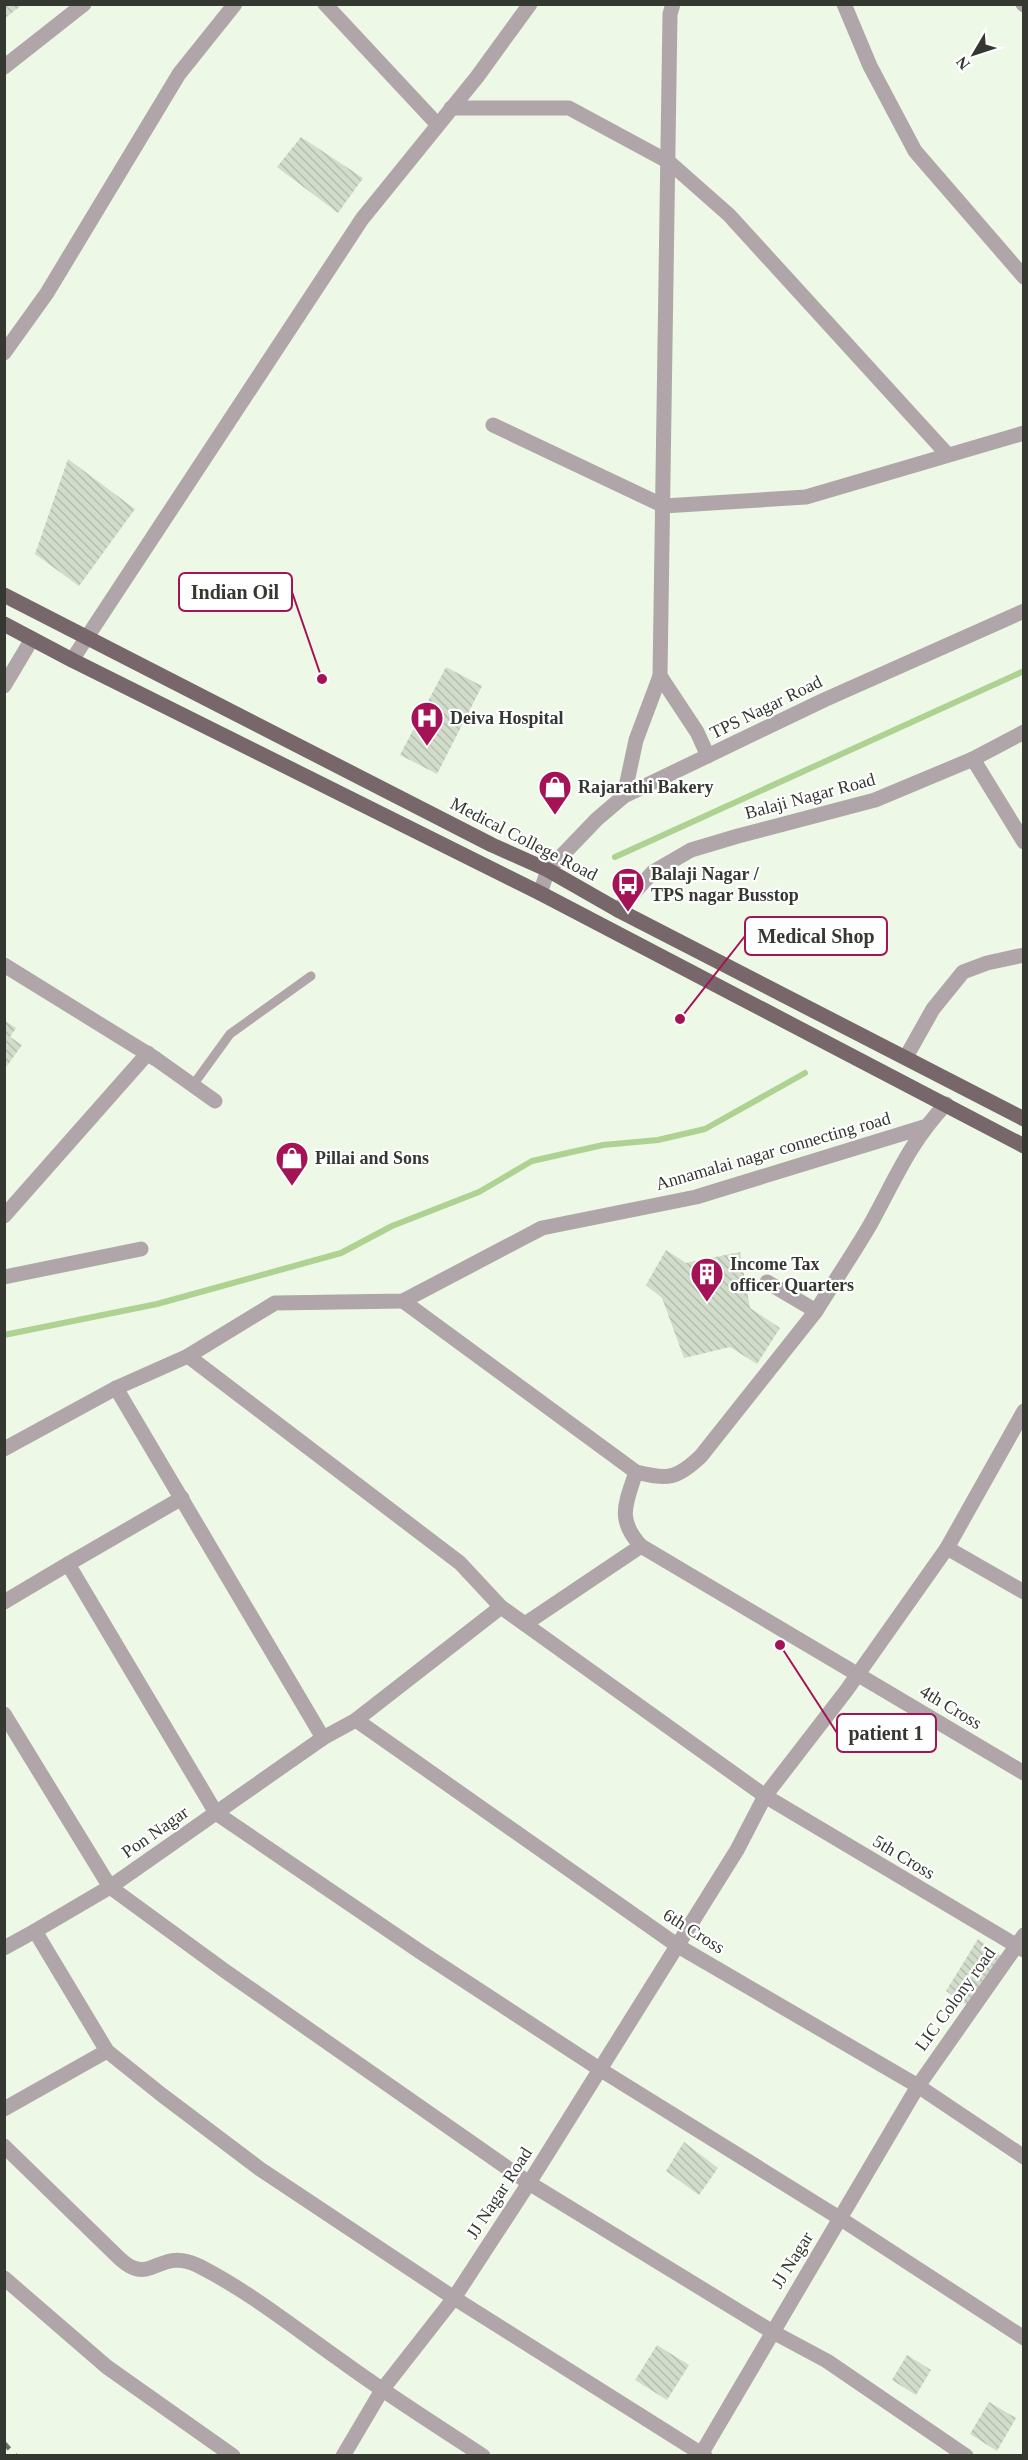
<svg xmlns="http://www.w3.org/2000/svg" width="1028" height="2460" viewBox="0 0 1028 2460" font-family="'Times New Roman',serif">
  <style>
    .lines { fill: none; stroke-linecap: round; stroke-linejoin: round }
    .stream { stroke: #aed292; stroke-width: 6 }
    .building { fill: url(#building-back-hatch) }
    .service { stroke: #b0a6a9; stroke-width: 9 }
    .minor { stroke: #b0a6a9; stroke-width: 15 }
    .primary { stroke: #77666a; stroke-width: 15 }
    .rail { stroke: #6b7066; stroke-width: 4.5; stroke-dasharray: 8 8; stroke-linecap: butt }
    .labels { text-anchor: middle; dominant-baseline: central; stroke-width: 4.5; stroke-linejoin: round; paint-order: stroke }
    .street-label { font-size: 18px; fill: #343831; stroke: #fff }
    .poi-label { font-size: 18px; font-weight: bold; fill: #343831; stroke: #fff; text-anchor: start }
    .leader { fill: none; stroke: #a41355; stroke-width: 2 }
    .callout-dot { fill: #a41355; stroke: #fff; stroke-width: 2 }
    .callout { fill: #fff; stroke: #a41355; stroke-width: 2 }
    .callout-label { font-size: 20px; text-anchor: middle; font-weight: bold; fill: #343831 }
  </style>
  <defs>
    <pattern id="building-back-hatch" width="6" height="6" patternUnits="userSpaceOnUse" patternTransform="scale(1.5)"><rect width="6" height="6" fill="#d1dcca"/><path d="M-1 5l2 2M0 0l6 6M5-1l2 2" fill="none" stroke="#b4beae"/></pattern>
  </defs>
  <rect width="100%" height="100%" fill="#eef8e6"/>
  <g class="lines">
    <g class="stream">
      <path d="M615,857L1024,671"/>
      <path d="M4,1335L157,1304L341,1253L392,1226L479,1192L532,1161L603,1145L658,1140L705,1129L805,1073"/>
    </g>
  </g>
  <g class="building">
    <path d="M4,4H23L4,19Z"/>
    <path d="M301,137L363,178L338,213L277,167Z"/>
    <path d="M68,459L135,509L79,586L35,554Z"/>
    <path d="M446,667L482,686L437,774L400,755Z"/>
    <path d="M4,1020L16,1028L10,1037L22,1045L4,1070Z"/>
    <path d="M666,1250L686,1263L740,1252L750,1308L780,1328L757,1364L730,1347L684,1358L662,1298L646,1285Z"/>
    <path d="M978,1939L1004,1958L972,2008L946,1991Z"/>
    <path d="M684,2142L718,2168L699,2195L666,2171Z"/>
    <path d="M657,2345L689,2365L667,2400L635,2380Z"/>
    <path d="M907,2355L931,2370L916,2395L892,2380Z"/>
    <path d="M989,2402L1016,2418L997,2451L970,2434Z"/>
  </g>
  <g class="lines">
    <path class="service" d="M193,1085L230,1034L311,976"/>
    <g class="minor">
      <path d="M325,4L437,124"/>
      <path d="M844,4L870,66L915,151L1024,277"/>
      <path d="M1023,4L1024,5"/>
      <path d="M4,67L84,4"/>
      <path d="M451,108H569L669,162L729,215L947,454"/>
      <path d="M4,353L47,293L179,74L235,4"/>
      <path d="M493,425L664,506L806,497L1024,433"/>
      <path d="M72,660L362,219L477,77L530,4"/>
      <path d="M660,676L670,14L673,4"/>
      <path d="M4,686L32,639"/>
      <path d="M973,759L1024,842"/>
      <path d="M624,796L636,740L660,676L697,732L708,756"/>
      <path d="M540,893L548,870L597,819L624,796L824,700L1024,611"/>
      <path d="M618,910L653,872L691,850L738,836L875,800L973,759L1024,732"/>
      <path d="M4,965L156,1059L215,1101"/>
      <path d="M906,1057L933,1009L963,972L987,963L1024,955"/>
      <path d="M4,1216L148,1053"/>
      <path d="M4,1277L141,1249"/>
      <path d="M767,1282L816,1311C834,1282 853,1254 870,1225C895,1180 909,1143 946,1104"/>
      <path d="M403,1301L636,1472C668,1480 677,1479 701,1456L816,1311"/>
      <path d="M188,1356L460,1563L501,1607L765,1796L1024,1950"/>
      <path d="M116,1388L323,1738"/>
      <path d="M4,1449L116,1388L188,1356L275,1303L403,1301L542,1228L696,1197L924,1127"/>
      <path d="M636,1472C626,1503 616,1519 641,1546L1024,1773"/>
      <path d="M947,1548L1024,1592"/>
      <path d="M68,1564L182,1498"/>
      <path d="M4,1602L68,1564L216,1813L422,1953L601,2070L841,2219L1024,2338"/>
      <path d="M501,1607L356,1720L323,1738L110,1887L35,1931L107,2051L162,2095L260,2169L454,2298L705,2456"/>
      <path d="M525,1624L641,1546"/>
      <path d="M4,1714L110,1887L225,1971L529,2183L771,2331L827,2361L966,2456"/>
      <path d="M356,1720L678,1946L918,2086L1024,2157"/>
      <path d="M4,1948L35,1931"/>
      <path d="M4,2109L107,2051"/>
      <path d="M4,2146L116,2255C121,2260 127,2266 134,2268C154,2276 165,2249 199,2266C250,2292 296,2329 343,2362C388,2395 436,2425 483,2456"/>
      <path d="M4,2278L107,2367L233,2456"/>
      <path d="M343,2456L382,2390L454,2298L529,2183L737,1850L765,1796L846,1691L947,1548L1024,1411"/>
      <path d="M700,2456L918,2086L1024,1935"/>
    </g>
    <g class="primary">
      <path d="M4,595L492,845L548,870L618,910L1024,1119"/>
      <path d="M4,624L72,660L540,893L1024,1146"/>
    </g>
    <path class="rail" d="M4,2443L16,2456"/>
  </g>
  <defs>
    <g id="hospital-pin" transform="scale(1.725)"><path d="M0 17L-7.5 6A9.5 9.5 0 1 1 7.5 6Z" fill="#a41355" stroke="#fff"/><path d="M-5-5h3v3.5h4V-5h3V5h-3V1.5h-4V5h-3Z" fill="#fff"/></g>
    <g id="shop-pin" transform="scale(1.725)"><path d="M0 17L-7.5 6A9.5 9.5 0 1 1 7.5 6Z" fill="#a41355" stroke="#fff"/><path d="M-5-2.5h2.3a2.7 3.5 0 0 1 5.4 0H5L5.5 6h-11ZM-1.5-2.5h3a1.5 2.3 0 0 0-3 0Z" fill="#fff"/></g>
    <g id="bus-pin" transform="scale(1.725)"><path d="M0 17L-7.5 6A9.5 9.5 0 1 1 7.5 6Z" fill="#a41355" stroke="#fff"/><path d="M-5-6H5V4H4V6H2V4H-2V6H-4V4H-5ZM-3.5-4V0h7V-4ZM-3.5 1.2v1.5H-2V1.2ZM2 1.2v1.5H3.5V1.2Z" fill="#fff"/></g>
    <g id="building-pin" transform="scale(1.725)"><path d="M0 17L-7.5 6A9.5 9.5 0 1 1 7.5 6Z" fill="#a41355" stroke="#fff"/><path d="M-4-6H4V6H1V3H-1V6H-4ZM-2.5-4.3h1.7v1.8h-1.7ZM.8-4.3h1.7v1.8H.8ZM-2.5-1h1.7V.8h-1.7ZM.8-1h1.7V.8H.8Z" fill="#fff"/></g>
  </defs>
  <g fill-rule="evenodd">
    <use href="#hospital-pin" x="427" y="718"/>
    <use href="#shop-pin" x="555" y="787"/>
    <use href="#bus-pin" x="628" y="884"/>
    <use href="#shop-pin" x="292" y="1158"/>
    <use href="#building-pin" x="707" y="1274"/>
  </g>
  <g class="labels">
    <g class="street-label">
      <text transform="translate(766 707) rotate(-26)">TPS Nagar Road</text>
      <text transform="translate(810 796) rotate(-15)">Balaji Nagar Road</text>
      <text transform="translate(524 839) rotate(27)">Medical College Road</text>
      <text transform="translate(773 1151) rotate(-16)">Annamalai nagar connecting road</text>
      <text transform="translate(951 1707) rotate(31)">4th Cross</text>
      <text transform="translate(155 1832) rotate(-35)">Pon Nagar</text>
      <text transform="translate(904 1857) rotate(31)">5th Cross</text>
      <text transform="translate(694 1931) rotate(32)">6th Cross</text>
      <text transform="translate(955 1999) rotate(-54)">LIC Colony road</text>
      <text transform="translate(499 2193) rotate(-57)">JJ Nagar Road</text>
      <text transform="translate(792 2260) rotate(-58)">JJ Nagar</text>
    </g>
    <g class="poi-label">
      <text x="450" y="718">Deiva Hospital</text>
      <text x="578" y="787">Rajarathi Bakery</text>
      <text x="651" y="874">Balaji Nagar /<tspan x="651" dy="21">TPS nagar Busstop</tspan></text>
      <text x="315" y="1158">Pillai and Sons</text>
      <text x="730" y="1264">Income Tax<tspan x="730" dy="21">officer Quarters</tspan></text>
    </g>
  </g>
  <path class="leader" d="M322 679L292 592M680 1019L745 936M780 1645L837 1733"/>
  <g class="callout-dot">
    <circle cx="322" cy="679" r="6"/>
    <circle cx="680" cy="1019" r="6"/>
    <circle cx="780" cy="1645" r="6"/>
  </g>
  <g class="callout">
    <rect x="179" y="573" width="113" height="38" rx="6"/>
    <rect x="745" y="917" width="142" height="38" rx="6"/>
    <rect x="837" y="1714" width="99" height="38" rx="6"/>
  </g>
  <g class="callout-label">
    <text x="235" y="599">Indian Oil</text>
    <text x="816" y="943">Medical Shop</text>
    <text x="886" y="1740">patient 1</text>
  </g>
  <rect width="1028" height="2460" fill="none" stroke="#343831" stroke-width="12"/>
  <g transform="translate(974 54) rotate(231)" stroke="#ffffff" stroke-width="4.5" paint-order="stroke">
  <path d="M0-4.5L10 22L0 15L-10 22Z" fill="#343831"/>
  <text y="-9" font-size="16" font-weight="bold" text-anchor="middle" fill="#343831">N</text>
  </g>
</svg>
